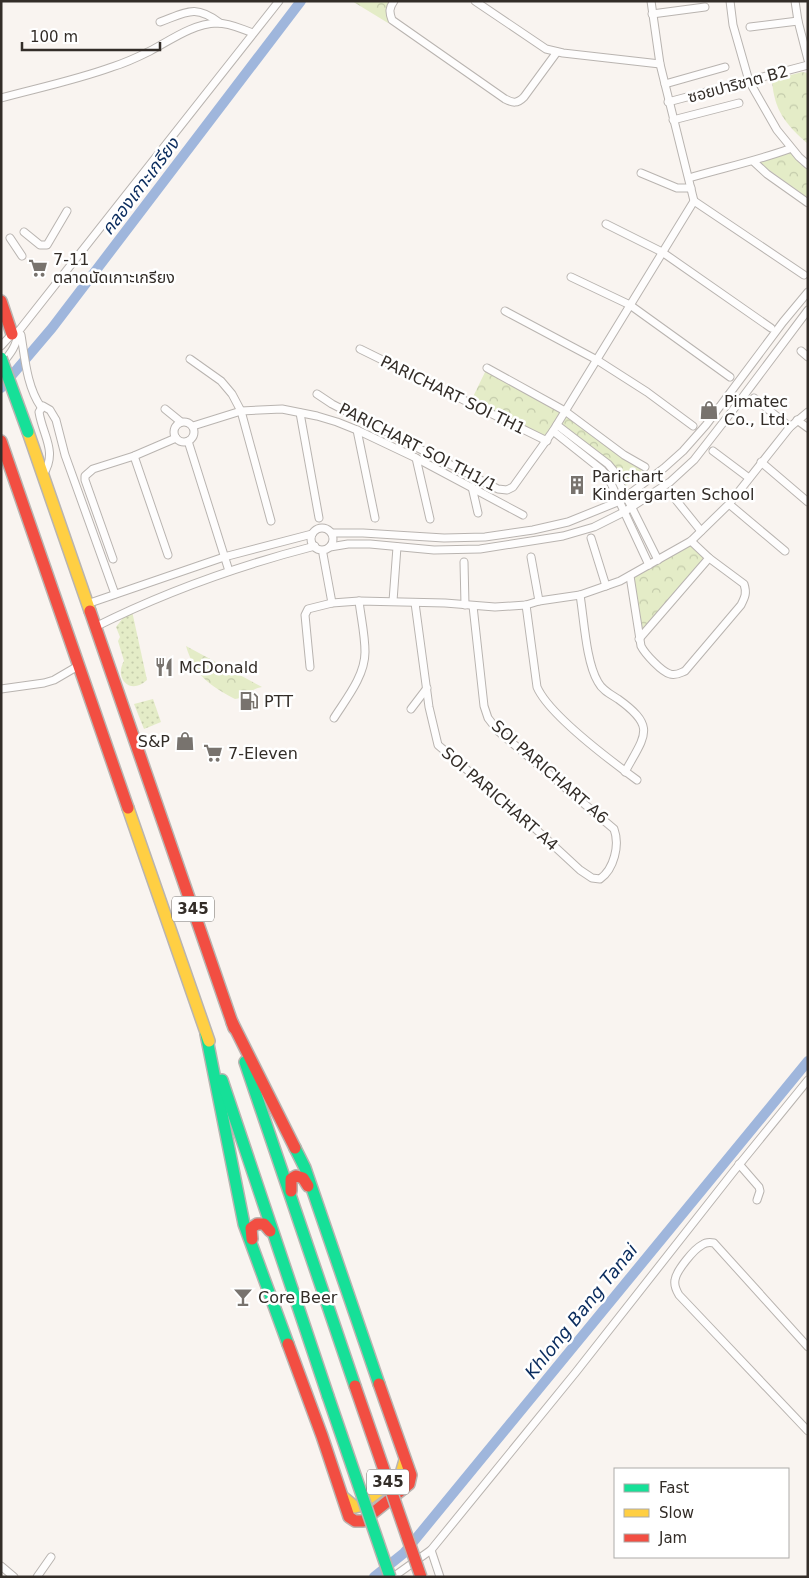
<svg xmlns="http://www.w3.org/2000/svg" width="809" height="1578" viewBox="0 0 809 1578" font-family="'DejaVu Sans','Noto Sans Thai',sans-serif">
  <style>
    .grass { fill: url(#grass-dots) }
    .park { fill: url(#park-crowns) }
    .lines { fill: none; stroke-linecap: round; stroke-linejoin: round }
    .canal { stroke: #9fb6dc; stroke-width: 10 }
    .street-casing { stroke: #b9b4b0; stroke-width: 9 }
    .fast-casing { stroke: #b9b4b0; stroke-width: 14 }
    .slow-casing { stroke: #b9b4b0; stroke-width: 14 }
    .jam-casing { stroke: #b9b4b0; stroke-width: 14 }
    .street { stroke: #fefdfd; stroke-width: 7 }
    .fast { stroke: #16e098; stroke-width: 11 }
    .slow { stroke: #ffcf43; stroke-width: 11 }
    .jam { stroke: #f24e42; stroke-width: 11 }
    .fast-bridge-casing { stroke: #b9b4b0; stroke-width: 14; stroke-linecap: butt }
    .jam-bridge-casing { stroke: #b9b4b0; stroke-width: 14; stroke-linecap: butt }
    .fast-bridge { stroke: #16e098; stroke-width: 11 }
    .jam-bridge { stroke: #f24e42; stroke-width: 11 }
    .labels { text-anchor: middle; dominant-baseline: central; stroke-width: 5; stroke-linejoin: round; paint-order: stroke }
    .shield { fill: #fff; stroke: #706c68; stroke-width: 1 }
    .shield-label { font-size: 15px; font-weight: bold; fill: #332d28 }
    .street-label { font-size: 16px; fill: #332d28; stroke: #fff }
    .poi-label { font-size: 16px; fill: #332d28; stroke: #fff; text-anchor: start }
    .water-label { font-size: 18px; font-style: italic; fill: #0a2c5e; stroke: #fff }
  </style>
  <defs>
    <pattern id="grass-dots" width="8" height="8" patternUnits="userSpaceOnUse" patternTransform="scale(1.25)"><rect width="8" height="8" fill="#e4ecc7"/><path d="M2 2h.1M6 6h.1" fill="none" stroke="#c4cbab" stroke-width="1.8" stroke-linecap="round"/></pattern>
    <pattern id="park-crowns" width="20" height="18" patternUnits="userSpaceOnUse" patternTransform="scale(1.25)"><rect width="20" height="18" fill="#e4ecc7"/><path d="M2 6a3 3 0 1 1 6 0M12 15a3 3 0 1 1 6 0" fill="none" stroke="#c4cbab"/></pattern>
  </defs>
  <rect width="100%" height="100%" fill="#f9f4f0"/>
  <g class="grass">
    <path d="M132,611L147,680C130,696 114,678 124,661L118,641L120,637L116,627L126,614Z"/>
    <path d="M153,699L161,722L144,729L134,704Z"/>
  </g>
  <g class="park">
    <path d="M352,1H394L392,20L388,23Z"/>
    <path d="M802,72L808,73V144C785,124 774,110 772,80Z"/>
    <path d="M789,149L808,168V198L758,162Z"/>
    <path d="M487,368L565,411L645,467L623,489L613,470L557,425L547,441L470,403Z"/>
    <path d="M691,541L709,558L639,639L630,576Z"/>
    <path d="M186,646L262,687C250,689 245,698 235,699C209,685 195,676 186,646Z"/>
  </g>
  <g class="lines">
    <g class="canal">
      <path d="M1,388L52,328L301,1"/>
      <path d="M374,1577L404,1553L808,1061"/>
    </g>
    <g class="street-casing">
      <g id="street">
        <path d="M394,1C389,8 389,12 392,20L505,99C513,103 517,104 524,97L557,52"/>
        <path d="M475,1L546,49L563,53L660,64"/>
        <path d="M730,1L733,25L749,81L777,130L799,157L808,165"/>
        <path d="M795,1L798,21L808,60"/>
        <path d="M652,14L705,7"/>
        <path d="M160,22C187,12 195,4 220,23"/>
        <path d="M750,27L798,21"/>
        <path d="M665,84L725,67"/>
        <path d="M1,98C38,88 76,80 112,67C125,63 138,57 150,51C171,40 192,24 217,23C230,23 241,29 253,33"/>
        <path d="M668,102L808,65"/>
        <path d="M673,120L739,103"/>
        <path d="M754,162L767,174L808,203"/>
        <path d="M641,173L677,188H691"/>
        <path d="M689,178C723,168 756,161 789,149"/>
        <path d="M694,201L804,275"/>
        <path d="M606,224L662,252L771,328"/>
        <path d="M24,232L40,245H47L67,211"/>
        <path d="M10,238L22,256"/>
        <path d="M571,277L630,305L730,377"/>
        <path d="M505,311L597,360L647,392L693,426"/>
        <path d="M21,335C25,359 27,387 41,407"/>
        <path d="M1,346L12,334L15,333"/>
        <path d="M360,349L547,441"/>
        <path d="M801,351L808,357"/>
        <path d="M190,359L221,381L232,394L241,411L271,521"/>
        <path d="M1,365C10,354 17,346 18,332L279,1"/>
        <path d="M487,368L565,411L624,455L645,467"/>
        <path d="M317,394L332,404L498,489L507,490L513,487L553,431L694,201L660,64L651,1"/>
        <path d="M754,398L790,427"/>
        <path d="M165,409L181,422"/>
        <path d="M300,413L319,518"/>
        <path d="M797,420L808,428"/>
        <circle cx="184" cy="432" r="10"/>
        <path d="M557,425L608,464L613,470L658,560"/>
        <path d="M193,426L241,411L282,409L317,416L337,422L357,430L416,458L523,515"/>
        <path d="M357,430L375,518"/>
        <path d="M553,431L602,470L608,477L649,565"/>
        <path d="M188,441L229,571"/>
        <path d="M713,451L749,478"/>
        <path d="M134,456L168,555"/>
        <path d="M416,458L430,519"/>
        <path d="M761,462L808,502"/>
        <path d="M43,475C58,451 43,437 39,412L43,406L50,410L56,420L65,455L115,594"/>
        <path d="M472,487L478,513"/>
        <path d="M672,495L701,531"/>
        <path d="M729,504L785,551"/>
        <circle cx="322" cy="539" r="11"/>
        <path d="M332,533H363L444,538L485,537L533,530L568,522L620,501L664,468L683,451L706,425L783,322L808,292"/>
        <path d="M591,538L606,586"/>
        <path d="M330,547L348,544H370L434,550L480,549L563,536L594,527L624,512L670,482L694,460L736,406L808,310"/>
        <path d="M323,554L332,603"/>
        <path d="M531,557L539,601"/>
        <path d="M113,559L85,480V476L93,469L134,456L176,438"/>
        <path d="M464,562L465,605"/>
        <path d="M630,576L641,646C645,654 662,672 670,674C676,676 680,673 685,671L741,605C745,597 747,593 744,584L709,558L691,541"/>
        <path d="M580,595C584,619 586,662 598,682C602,690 610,694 618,699C657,727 645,735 625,772"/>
        <path d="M393,601L397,547"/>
        <path d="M415,603L429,707L438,745L527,821L580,870L592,878L600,879C614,869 620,845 614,829L498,731L488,718L484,706L473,606"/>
        <path d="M87,604L224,557L312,534"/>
        <path d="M526,605L537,687C549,715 611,761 637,780"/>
        <path d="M95,627C163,593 241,565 315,546"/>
        <path d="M639,639L709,558"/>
        <path d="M310,667L305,615L308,609L332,603L359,601L445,603L495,607L526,605L539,601L580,595L620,581L691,541L729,504L790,427L808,412"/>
        <path d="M1,689L44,683L54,680L78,666"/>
        <path d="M411,709L427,688"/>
        <path d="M334,718C346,699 365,676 365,652C365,635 361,618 359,601"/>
        <path d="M739,1164L759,1187L760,1191L757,1200"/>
        <path d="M808,1347L714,1243C709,1242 706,1242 702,1245C694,1249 676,1271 675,1280C674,1285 676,1290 679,1295L808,1431"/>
        <path d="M431,1550L440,1577"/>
        <path d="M1,1566L14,1577"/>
        <path d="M37,1577L51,1557"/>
        <path d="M393,1577L431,1550L576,1372L734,1171L808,1080"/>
      </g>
    </g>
    <g class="fast-casing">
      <g id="fast">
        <path d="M206,1034L244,1224L288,1344"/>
        <path d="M245,1062L355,1386"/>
        <path d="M222,1080L328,1396"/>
        <path d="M295,1148L305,1168L379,1384"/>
      </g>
    </g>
    <g class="slow-casing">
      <g id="slow">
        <path d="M28,432L90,611"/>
        <path d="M128,808L209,1041"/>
        <path d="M344,1498L355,1507L359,1506L401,1474L405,1460"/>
      </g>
    </g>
    <g class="jam-casing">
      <g id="jam">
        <path d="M1,301L12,334"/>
        <path d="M1,441L128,808"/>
        <path d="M90,611L234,1028"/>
        <path d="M232,1022L295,1148"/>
        <path d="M291,1191V1179L296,1176L303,1178L308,1186"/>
        <path d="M252,1239L251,1228L257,1224H264L270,1231"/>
        <path d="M288,1344L322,1436L349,1517L355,1521H363L409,1484L411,1475L379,1384"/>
      </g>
    </g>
    <use href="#street" class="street"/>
    <use href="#fast" class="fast"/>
    <use href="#slow" class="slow"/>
    <use href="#jam" class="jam"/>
    <g class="fast-bridge-casing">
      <g id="fast-bridge">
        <path d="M1,358L28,432"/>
        <path d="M328,1396L390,1577"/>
      </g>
    </g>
    <g class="jam-bridge-casing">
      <path id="jam-bridge" d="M355,1386L421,1577"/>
    </g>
    <use href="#fast-bridge" class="fast-bridge"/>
    <use href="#jam-bridge" class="jam-bridge"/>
  </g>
  <defs>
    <g id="supermarket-bare" transform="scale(1.5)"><path d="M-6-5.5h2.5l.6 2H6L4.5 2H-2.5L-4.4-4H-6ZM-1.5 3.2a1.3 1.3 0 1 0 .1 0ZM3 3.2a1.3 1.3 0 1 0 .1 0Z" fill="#78736e" stroke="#fff" stroke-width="2.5" paint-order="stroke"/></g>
    <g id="shop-bare" transform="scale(1.5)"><path d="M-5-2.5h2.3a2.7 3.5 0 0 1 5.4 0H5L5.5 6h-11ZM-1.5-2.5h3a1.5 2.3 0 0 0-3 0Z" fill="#78736e" stroke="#fff" stroke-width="2.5" paint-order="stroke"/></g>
    <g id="building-bare" transform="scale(1.5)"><path d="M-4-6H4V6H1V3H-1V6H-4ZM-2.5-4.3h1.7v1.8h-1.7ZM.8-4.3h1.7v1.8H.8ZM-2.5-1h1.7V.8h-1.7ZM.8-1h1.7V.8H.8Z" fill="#78736e" stroke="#fff" stroke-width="2.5" paint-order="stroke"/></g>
    <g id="restaurant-bare" transform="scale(1.5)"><path d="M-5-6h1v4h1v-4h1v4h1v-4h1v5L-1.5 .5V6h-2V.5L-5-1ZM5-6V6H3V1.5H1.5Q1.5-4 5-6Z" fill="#78736e" stroke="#fff" stroke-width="2.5" paint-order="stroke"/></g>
    <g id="fuel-bare" transform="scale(1.5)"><path d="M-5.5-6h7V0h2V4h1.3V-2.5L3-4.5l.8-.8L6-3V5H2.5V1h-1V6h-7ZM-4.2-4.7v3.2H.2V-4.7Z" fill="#78736e" stroke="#fff" stroke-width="2.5" paint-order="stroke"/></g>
    <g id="bar-bare" transform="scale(1.5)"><path d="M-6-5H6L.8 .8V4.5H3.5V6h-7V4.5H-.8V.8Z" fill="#78736e" stroke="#fff" stroke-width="2.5" paint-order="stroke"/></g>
  </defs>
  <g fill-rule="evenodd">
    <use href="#supermarket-bare" x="38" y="268"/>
    <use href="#shop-bare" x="709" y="410"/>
    <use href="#building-bare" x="577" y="485"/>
    <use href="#restaurant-bare" x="164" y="667"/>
    <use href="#fuel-bare" x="249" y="701"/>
    <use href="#shop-bare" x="185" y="741"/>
    <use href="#supermarket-bare" x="213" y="753"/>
    <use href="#bar-bare" x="243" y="1297"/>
  </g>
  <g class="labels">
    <g class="shield">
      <rect x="172" y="896.5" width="42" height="25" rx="4"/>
      <rect x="367" y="1469.5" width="42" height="25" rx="4"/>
    </g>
    <g class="shield-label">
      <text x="193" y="909">345</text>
      <text x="388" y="1482">345</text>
    </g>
    <g class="street-label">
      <text transform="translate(738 84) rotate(-15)">ซอยปาริชาต B2</text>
      <text transform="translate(453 395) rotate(26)">PARICHART SOI TH1</text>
      <text transform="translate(418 447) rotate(27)">PARICHART SOI TH1/1</text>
      <text transform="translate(550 772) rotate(41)">SOI PARICHART A6</text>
      <text transform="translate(500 799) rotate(41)">SOI PARICHART A4</text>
    </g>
    <g class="poi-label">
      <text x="53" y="259">7-11<tspan x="53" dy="18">ตลาดนัดเกาะเกรียง</tspan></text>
      <text x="724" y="401">Pimatec<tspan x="724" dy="18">Co., Ltd.</tspan></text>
      <text x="592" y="476">Parichart<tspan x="592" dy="18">Kindergarten School</tspan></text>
      <text x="179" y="667">McDonald</text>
      <text x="264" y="701">PTT</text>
      <text x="170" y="741" text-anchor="end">S&amp;P</text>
      <text x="228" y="753">7-Eleven</text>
      <text x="258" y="1297">Core Beer</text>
    </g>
    <g class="water-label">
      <text transform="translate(140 186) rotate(-53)">คลองเกาะเกรียง</text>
      <text transform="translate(581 1311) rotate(-51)">Khlong Bang Tanai</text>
    </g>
  </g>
  <rect width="809" height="1578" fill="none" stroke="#332d28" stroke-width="5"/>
  <rect x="614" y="1468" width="175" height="90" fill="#ffffff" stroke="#adaba9"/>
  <rect x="624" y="1484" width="25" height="8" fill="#16e098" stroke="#adaba9"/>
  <text x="659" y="1493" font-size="15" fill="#332d28">Fast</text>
  <rect x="624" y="1509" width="25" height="8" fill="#ffcf43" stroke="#adaba9"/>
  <text x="659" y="1518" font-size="15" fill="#332d28">Slow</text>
  <rect x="624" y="1534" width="25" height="8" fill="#f24e42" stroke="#adaba9"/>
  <text x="659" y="1543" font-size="15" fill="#332d28">Jam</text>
  <path d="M22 42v8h138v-8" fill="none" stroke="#332d28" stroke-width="2.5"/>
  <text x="30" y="42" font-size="15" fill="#332d28" stroke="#ffffff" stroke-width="4" paint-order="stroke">100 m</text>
</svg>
